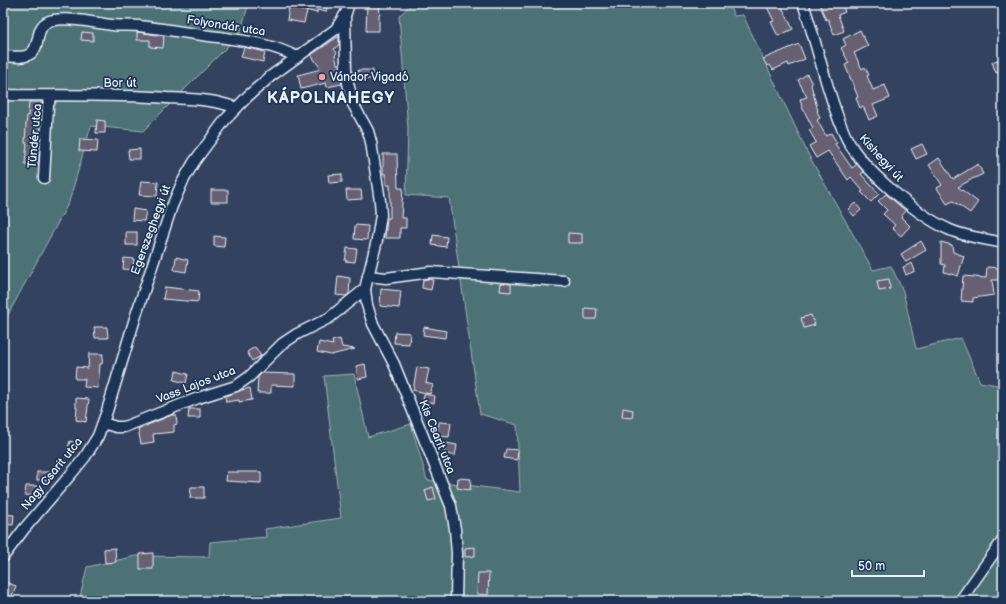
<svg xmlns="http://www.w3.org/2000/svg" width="1006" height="604" viewBox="0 0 1006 604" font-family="'Balsamiq Sans',sans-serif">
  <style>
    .green { fill: #4e7274; stroke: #9bb2b6 }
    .building { fill: #666172; stroke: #e8f1f8 }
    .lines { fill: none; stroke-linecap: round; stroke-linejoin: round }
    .minor-casing { stroke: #e8f1f8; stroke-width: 13 }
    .minor { stroke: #1d3557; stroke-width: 10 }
    .poi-dot { fill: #ff9aa2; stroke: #1d3557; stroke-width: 1.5 }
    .labels { text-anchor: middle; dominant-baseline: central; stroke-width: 3.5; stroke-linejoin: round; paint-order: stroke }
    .street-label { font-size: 12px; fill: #e8f1f8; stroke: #1d3557 }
    .poi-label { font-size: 12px; fill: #e8f1f8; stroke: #1d3557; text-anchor: start }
    .district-label { font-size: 16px; font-weight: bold; letter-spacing: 1px; fill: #e8f1f8; stroke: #1d3557 }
  </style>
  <rect width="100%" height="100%" fill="#33425f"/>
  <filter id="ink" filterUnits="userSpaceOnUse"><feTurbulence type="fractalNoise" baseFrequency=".025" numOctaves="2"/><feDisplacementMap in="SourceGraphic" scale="8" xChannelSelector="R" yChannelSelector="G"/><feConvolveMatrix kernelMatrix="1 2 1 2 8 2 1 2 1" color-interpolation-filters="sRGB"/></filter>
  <g filter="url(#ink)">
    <g class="green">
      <path d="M3,3H249L237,43L232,42L143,131L91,126L69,202L3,324Z"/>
      <path d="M412,3H728L734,16L743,15L808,154L873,270L891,266L903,291L916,349L961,338L980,382L1003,386V601H79L87,567L136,556L209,557L210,542L266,537L265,529L341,518L324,376L354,374L368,437L411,424L427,480L520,492L517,425L480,414L449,198L406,195L408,129L399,16Z"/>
    </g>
    <g class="building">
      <path d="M301,3H328L326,12L317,10V13L305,10V7L300,6Z"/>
      <path d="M367,3H379L380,15H379V31H366Z"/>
      <path d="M776,3H780L793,29L778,36L771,22L774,21L767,7Z"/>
      <path d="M819,3H842L845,12L838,15L844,31L834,35L828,19L826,20Z"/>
      <path d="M289,8L307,11L304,23L287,20Z"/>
      <path d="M860,30L868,46L854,53L862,69L865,67L869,75L867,76L873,90L885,85L890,98L873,105L878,116L869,120L863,106L860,108L856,98L858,97L845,65L849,63L841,48L846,45L843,39Z"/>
      <path d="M82,32L93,33V41L81,40Z"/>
      <path d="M137,32L164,36L163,48L150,47V40H137Z"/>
      <path d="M339,36V45L334,49L337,53L335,55L342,84L327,87L326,83L301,89L298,75L321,69L311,55Z"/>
      <path d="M799,44L805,59L789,66L788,63L773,70L770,65L767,66L763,59Z"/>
      <path d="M244,47L265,52L263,62L241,57Z"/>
      <path d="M1003,58V70L996,73L992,62Z"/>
      <path d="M358,70H373V79H359Z"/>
      <path d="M807,74L812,84L811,85L818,111H817L820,118L817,120L826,136L831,133L837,143L835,144L852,168L857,164L864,172L861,174L879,194L871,202L861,192L863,191L851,177L848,180L828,151L816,158L809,146L816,142L809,130L813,128L802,107L800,99L807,97L798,80Z"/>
      <path d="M29,102H42L41,111L36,110L35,134H37L36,154H39L38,165L25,164L27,143H25L26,125L27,115L28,116Z"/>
      <path d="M97,120L105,121V133H96Z"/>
      <path d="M80,139L98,140L97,152L79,151Z"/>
      <path d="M922,144L927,154L916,159L911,149Z"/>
      <path d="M140,149V159H129L128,150Z"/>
      <path d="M383,154H397L398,188H403L401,218H406V228H400V238H385L387,218H390V185H386V174H383Z"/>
      <path d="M939,158L953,179L978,164L983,174L975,178H974L958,187L978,202L970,213L953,201L947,204L937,188L942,185L929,165Z"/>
      <path d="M342,174V182L329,183L328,175Z"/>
      <path d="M141,181L158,182L157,196L139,195Z"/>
      <rect x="211" y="190" width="17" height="12"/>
      <path d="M346,190H361L362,199L347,200Z"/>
      <path d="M886,194L906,211L901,217L910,226L901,236L892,228L895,225L883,214L887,210L878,201Z"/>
      <path d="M855,203L861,210L854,216L848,209Z"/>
      <path d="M133,209L146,211L144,221L132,220Z"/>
      <path d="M355,225L368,226L367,240L354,239Z"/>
      <rect x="126" y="232" width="11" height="13"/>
      <path d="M568,233L582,234V243H568Z"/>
      <path d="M433,235L447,237L446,247L432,245Z"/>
      <path d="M214,236L225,237L224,247L214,246Z"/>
      <path d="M921,241L926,250L906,262L901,254Z"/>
      <path d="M941,242L952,245L953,252L964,256L958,276L944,272L945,265L941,264Z"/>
      <path d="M347,248L357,249L355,262L345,261Z"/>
      <path d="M176,257L188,260L186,272L174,270Z"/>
      <path d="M124,258L134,259L133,270L123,269Z"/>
      <path d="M912,263L915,271L906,275L903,267Z"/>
      <path d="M987,267L999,268V280H992L994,295L973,298V302L961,301L963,276L986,278Z"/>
      <path d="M338,276L350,278L349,294L346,296L336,295Z"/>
      <path d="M426,279L433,280L431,290L422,288L423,280Z"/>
      <path d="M889,279L890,289L879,291L877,281Z"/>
      <path d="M501,283L511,284V292L500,291Z"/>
      <path d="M165,287L199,291L198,302L163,299Z"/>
      <path d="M381,289L401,291L399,308L380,306Z"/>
      <path d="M585,308L597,309L596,319H585Z"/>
      <path d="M811,315L815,325L804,328L801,318Z"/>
      <path d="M94,327H107L108,338H95Z"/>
      <path d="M424,327L446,331L445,338L423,335Z"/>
      <path d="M395,332L410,333L409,344L394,343Z"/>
      <path d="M340,339L342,347L355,349L331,355L317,352L319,342L333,345L332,341Z"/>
      <path d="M255,347L261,356L252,361L247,352Z"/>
      <path d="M89,354H103L102,364H100L98,388L84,387L85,379H75L76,367L88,368Z"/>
      <path d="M365,364L367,377L358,379L356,366Z"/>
      <path d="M417,367L429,369L426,383L433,385L430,394L413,390Z"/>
      <path d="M176,371L188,374L186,383L174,380Z"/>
      <path d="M262,373L295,374V386L271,385V393H257L258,377Z"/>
      <path d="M250,388L252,400L239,402V400L226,402L225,396L242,390Z"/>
      <path d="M424,394L435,396L434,403L423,401Z"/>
      <path d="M76,398L89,399L86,422L76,420L77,408H76Z"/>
      <path d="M623,408L633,410L632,418L622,417Z"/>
      <path d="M189,409H200V418H188Z"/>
      <path d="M172,415H176L177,424L174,425V432L153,434L154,442L141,444L138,429Z"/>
      <path d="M439,422L451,423L449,437L437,436Z"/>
      <path d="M70,441L78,443L75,453L67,451Z"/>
      <path d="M446,443L457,445L455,456L444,453Z"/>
      <path d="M506,449L518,450L517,460L504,458Z"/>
      <rect x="37" y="472" width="12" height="8"/>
      <path d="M227,472H261V483L226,481Z"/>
      <path d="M458,478L471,479L470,490L457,488Z"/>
      <path d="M26,486H38V496L25,495Z"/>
      <path d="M191,487H204V498H190Z"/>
      <path d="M433,487L436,499L428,501L425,490Z"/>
      <path d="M3,514L14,515L13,525L3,524Z"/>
      <path d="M475,547V556L465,557V548Z"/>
      <path d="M115,548L116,562L105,563L104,549Z"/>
      <path d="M153,553V569H140V554Z"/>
      <path d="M478,573H489L488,595L477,594Z"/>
      <path d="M3,581L16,586L10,601L3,598Z"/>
    </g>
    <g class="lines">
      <g class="minor-casing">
        <g id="minor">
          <path d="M803,3C812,30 819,57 827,84C833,103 838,121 847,139C863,170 918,216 950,230C966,237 986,239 1003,243"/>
          <path d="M345,15L346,70L348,83L353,104L368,131L371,142L380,201L381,215L377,240L365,289L367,305L373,324L394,364L451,506L455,529L457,553L456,601"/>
          <path d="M3,56C11,56 23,59 30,54C43,46 32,23 54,20C72,17 94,23 112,25C121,26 130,25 139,26C166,29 192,34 218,37C246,41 272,44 297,57"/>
          <path d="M3,95C58,96 113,94 167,98C190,99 215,99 236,108"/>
          <path d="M44,178L48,105L52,96"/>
          <path d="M368,276L386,278L431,272L564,281"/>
          <path d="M103,423L116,427H124L198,398L236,386L249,377L282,344L297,334L329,318L365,289"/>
          <path d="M3,557L24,529L72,473L85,457L98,436L107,411L136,315L172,206L183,181L194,162L225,120L248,96L271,76L336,29L346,13L349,3"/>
          <path d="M960,601L1003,540"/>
        </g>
      </g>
      <use href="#minor" class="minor"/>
    </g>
  </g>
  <circle class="poi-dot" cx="322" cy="77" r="4"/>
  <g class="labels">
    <g class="street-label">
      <text transform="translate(226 26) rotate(9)">Folyondár utca</text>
      <text x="120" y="83">Bor út</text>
      <text transform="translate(35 136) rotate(-85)">Tündér utca</text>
      <text transform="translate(881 158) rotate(48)">Kishegyi út</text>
      <text transform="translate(151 230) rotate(-70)">Egerszeghegyi út</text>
      <text transform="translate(196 385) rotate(-21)">Vass Lajos utca</text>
      <text transform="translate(437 437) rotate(68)">Kis Csarit utca</text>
      <text transform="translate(52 474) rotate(-51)">Nagy Csarit utca</text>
    </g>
    <g class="poi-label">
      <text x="330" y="77">Vándor Vigadó</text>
    </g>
    <g class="district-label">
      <text x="331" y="98">KÁPOLNAHEGY</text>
    </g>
  </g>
  <rect width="1006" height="604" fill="none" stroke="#1d3557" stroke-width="16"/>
  <rect x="8" y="8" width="990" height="588" fill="none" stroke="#e8f1f8" stroke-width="1.5" filter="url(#ink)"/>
  <path d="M852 570v6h72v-6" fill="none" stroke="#e8f1f8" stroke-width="2"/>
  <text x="858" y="570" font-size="12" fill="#e8f1f8" stroke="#1d3557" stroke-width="3" paint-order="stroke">50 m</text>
</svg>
